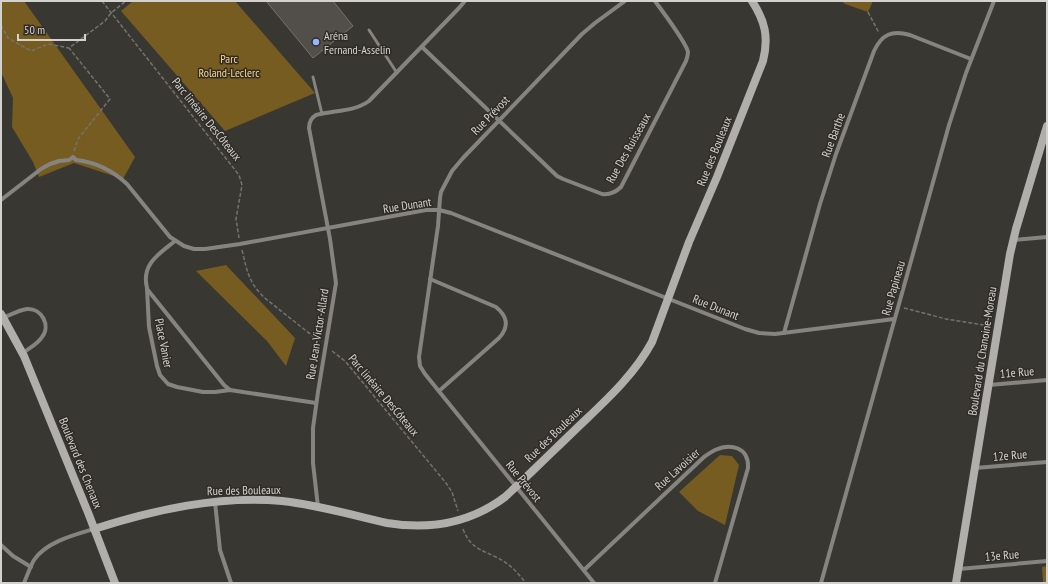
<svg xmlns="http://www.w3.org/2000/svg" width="1048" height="584" viewBox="0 0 1048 584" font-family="'PT Sans Narrow',sans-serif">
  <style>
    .green { fill: #765c21 }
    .building { fill: #524f4a; stroke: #74716b }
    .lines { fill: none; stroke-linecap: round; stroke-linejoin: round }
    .path { stroke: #75736e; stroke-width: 1.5; stroke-dasharray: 4 2; stroke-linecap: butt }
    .lane { stroke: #858481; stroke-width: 3 }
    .street { stroke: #858481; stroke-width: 4 }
    .secondary { stroke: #b1afab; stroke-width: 8 }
    .poi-dot { fill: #96b6fd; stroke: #2f2c27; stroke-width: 1.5 }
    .labels { text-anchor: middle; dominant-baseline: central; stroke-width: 3; stroke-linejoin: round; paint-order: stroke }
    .poi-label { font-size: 12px; fill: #d4d2cf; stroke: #2f2c27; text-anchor: start }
    .park-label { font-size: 12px; fill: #fdd684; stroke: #2f2c27 }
    .street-label { font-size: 12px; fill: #d4d2cf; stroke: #2f2c27 }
  </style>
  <rect width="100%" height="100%" fill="#393731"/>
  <g class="green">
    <path d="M1,1H24L135,157L123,179L74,163L39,177L33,162L12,127L13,98L1,72Z"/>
    <path d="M133,1H235L315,93L225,131L121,11Z"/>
    <path d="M841,1H873L868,12L845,4Z"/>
    <path d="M226,265L295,338L286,366L267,341L196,271Z"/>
    <path d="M720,455L732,456L739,465L725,525L698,511L679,492Z"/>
    <path d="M1047,566V583H1043L1042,567Z"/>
  </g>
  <path class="building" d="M266,1H333L353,26L313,58Z"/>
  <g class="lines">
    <g class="path">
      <path d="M102,1L239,175L242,185L236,219L239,238"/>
      <path d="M868,12L879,33"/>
      <path d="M1,25L8,38L31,51L48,44L69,48"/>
      <path d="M74,151L78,139L110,99L69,48L105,21L111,13L126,1"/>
      <path d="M242,250C247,271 249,284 266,299L319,341"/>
      <path d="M904,308L946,319L990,326"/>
      <path d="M332,351L345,361L446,483L452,492L458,511"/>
      <path d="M463,529C472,553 488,550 506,563C514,568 520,576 526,583"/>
    </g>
    <g class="lane">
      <path d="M369,30L397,73"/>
      <path d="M313,77L322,114"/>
    </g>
    <g class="street">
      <path d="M422,47L557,176L563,179L602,194C610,195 616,192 621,187L686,61C687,58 688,55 688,52C686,42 662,11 655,1"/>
      <path d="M1,200L41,169L50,164L59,161L69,160L73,157L76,160C95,162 112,170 127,184L170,237L184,246L194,249H205L240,244L426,210H439L451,213L745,329L759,333L775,334L894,319"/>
      <path d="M1014,240L1047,237"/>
      <path d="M175,241C159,254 141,264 147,288L149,327L157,366L160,375L168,384L177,387L203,392H215L230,390L316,403"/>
      <path d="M430,279L496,307C507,316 510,326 499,338L439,391"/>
      <path d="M147,289L224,385L230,390"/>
      <path d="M3,318C10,315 19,310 27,309C42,308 51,326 42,337C38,344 29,348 23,353"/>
      <path d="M784,333L820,204L836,154L874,51C882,34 892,30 910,35L971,59"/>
      <path d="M989,385L1047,380"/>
      <path d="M975,468L1047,462"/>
      <path d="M215,502L220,550L231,583"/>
      <path d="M318,507L313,463V428L318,392L336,283L330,239L309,128C309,122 311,118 316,115C334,110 354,112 369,101L459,8L465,1"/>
      <path d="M1,545L13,556L31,567"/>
      <path d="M959,569L1047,561"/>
      <path d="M584,570L704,457C707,455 711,452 715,450C731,443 749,447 748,468L715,583"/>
      <path d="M24,583C27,576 30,567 34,560C46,542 74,535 94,529"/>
      <path d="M594,583L425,374L420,366L419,357L438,226L440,198L441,192L452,171L463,158L582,34L595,23L625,1"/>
      <path d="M821,583L949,125L966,73L994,1"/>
    </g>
    <g class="secondary">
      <path d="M1,314L24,356L89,515L115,583"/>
      <path d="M94,529C154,510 219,495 282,501C318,505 352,515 387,523C430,530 469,524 505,497C529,475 552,452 576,429C603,403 633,377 652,342L689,242L717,177L763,61C769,37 765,21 752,1"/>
      <path d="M956,583L1010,254L1016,229L1047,126"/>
    </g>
  </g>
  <circle class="poi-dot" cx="316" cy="42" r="4"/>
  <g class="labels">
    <g class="poi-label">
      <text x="324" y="35">Aréna<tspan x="324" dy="14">Fernand-Asselin</tspan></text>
    </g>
    <g class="park-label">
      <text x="229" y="58">Parc<tspan x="229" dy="14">Roland-Leclerc</tspan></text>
    </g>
    <g class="street-label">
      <text transform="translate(490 115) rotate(-46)">Rue Prévost</text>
      <text transform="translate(207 119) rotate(51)">Parc linéaire DesCôteaux</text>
      <text transform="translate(833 135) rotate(-70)">Rue Barthe</text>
      <text transform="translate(628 148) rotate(-61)">Rue Des Ruisseaux</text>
      <text transform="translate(714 151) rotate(-68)">Rue des Bouleaux</text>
      <text transform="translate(407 205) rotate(-9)">Rue Dunant</text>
      <text transform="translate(893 288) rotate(-74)">Rue Papineau</text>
      <text transform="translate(716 307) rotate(22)">Rue Dunant</text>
      <text transform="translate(317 334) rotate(-81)">Rue Jean-Victor-Allard</text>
      <text transform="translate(164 343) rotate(79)">Place Vanier</text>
      <text transform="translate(982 351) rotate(-81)">Boulevard du Chanoine-Moreau</text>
      <text transform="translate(1017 372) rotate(-5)">11e Rue</text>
      <text transform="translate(384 395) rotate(50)">Parc linéaire DesCôteaux</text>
      <text transform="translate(553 434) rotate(-44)">Rue des Bouleaux</text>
      <text transform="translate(1010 455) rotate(-5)">12e Rue</text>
      <text transform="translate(81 463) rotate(68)">Boulevard des Chenaux</text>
      <text transform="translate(677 469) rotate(-42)">Rue Lavoisier</text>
      <text transform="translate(524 481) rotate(51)">Rue Prévost</text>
      <text transform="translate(244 490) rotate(-1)">Rue des Bouleaux</text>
      <text transform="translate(1002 555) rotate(-5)">13e Rue</text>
    </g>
  </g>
  <rect width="1048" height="584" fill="none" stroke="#d4d2cf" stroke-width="4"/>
  <path d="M18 34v6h67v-6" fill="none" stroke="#d4d2cf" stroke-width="2"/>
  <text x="24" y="34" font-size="12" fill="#d4d2cf" stroke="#2f2c27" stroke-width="3" paint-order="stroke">50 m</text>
</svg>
